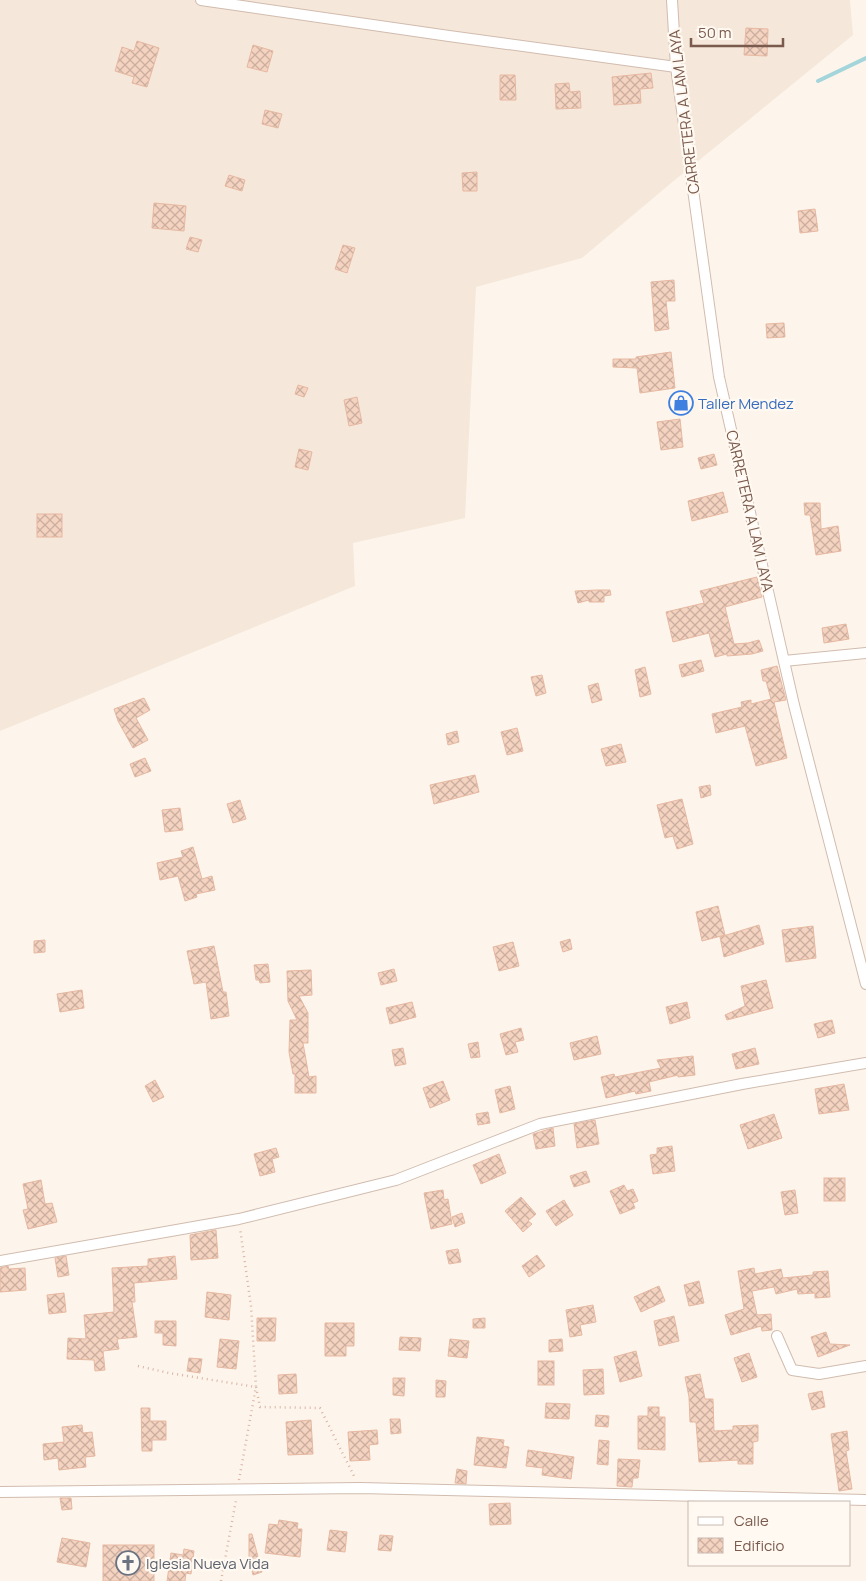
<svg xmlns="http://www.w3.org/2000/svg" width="866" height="1581" viewBox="0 0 866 1581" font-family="Manrope,sans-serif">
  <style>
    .residential { fill: #f5e7d9 }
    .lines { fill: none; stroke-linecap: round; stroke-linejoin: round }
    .stream { stroke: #a3d5db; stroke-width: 4 }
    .building { fill: url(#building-cross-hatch); stroke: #e7b8a1 }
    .minor-casing { stroke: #d1bcaf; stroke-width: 12 }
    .path { stroke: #dab5a3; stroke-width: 2.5; stroke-dasharray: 1 4; stroke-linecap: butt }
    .minor { stroke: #fff; stroke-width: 10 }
    .labels { text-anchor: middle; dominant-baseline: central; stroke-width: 4.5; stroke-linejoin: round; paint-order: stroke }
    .street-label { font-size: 15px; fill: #7a5a4c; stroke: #fff9f2 }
    .shop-label { font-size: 15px; fill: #366cbe; stroke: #fff9f2; text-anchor: start }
    .worship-label { font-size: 15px; fill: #5b616d; stroke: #fff9f2; text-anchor: start }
  </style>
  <defs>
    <pattern id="building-cross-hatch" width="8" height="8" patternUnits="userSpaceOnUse" patternTransform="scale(1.25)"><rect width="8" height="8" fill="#f4d3c1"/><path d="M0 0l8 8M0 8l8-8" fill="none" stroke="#cbae9f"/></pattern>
  </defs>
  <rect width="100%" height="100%" fill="#fdf5eb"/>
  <path class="residential" d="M0,0H850L853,35L676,179L582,258L476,287L465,518L353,543L355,586L0,731Z"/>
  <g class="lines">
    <path class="stream" d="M818,81L866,58"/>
  </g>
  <g class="building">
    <path d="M746,28L768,29L767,56L744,55Z"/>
    <path d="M137,41L159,48L147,87L132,83L134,77L115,71L122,47L134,51Z"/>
    <path d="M253,45L273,51L267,72L247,67Z"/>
    <path d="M651,73L653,88L640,89L641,103L614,105L612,77Z"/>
    <path d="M500,75H515L516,100H500Z"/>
    <path d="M569,83L570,92L580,91L581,108L556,109L555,84Z"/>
    <path d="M265,110L282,114L278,128L262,124Z"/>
    <path d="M477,172V191H463L462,173Z"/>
    <path d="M229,175L245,180L242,191L225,186Z"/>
    <path d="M154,203L186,206L184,231L152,228Z"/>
    <path d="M815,209L818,231L800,233L798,211Z"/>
    <path d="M190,237L202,240L198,252L186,249Z"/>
    <path d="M343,245L355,248L347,273L335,269Z"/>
    <path d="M674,280L675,301H666L669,329L655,331L651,282Z"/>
    <path d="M784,323L785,337L767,338L766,324Z"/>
    <path d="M671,352L675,388L640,393L637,368L613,367V359H636V357Z"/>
    <path d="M298,385L308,388L304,397L295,394Z"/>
    <path d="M357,397L362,423L349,426L344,400Z"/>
    <path d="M680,419L683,447L661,450L657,422Z"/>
    <path d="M299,449L312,452L308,470L295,467Z"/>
    <path d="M714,454L717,465L701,469L698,458Z"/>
    <path d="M723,492L728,512L692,521L688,501Z"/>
    <path d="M804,503H820L821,529L838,526L841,551L816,555L810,515H805Z"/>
    <rect x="37" y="514" width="25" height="23"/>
    <path d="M757,577L762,597L725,607L734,644L748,643L759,640L763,651L752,654L727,656V654L715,657L709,633L673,642L666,612L704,603L700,591Z"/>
    <path d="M597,590H610L611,595L604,596V602H589V600L578,603L575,591Z"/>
    <path d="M846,624L849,639L824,643L822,628Z"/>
    <path d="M701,660L704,671L682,677L679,665Z"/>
    <path d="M777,666L786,700L774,702L787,758L756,766L745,726L716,733L712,714L742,707L741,702L751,700V704L771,699L766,681H763L761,670Z"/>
    <path d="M645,667L651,694L640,697L635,670Z"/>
    <path d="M542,675L546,693L536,696L531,677Z"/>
    <path d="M598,683L602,700L592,703L588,686Z"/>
    <path d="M144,698L150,710L136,718L148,740L133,748L118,721L114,709Z"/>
    <path d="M517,728L523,751L507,755L501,732Z"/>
    <path d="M457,731L459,742L448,745L446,734Z"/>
    <path d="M621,744L626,762L606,766L601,749Z"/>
    <path d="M145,758L151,771L135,777L130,764Z"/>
    <path d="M475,775L479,792L434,804L430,785Z"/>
    <path d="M710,785L711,795L701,798L699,787Z"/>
    <path d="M682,799L693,844L677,849L673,836L665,838L657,805Z"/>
    <path d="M240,800L246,819L233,823L227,804Z"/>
    <path d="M180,808L183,830L165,832L162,810Z"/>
    <path d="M193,847L202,879L212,876L215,890L196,894L197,897L185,901L178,876L160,880L157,863L183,857L181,851Z"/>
    <path d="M718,906L725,935L702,941L696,912Z"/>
    <path d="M759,925L764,944L724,957L720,937Z"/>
    <path d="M813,926L816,958L786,962L782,930Z"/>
    <path d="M570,939L572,949L563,952L560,942Z"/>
    <path d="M45,940V952L34,953V941Z"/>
    <path d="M513,942L519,966L499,971L493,947Z"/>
    <path d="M214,946L223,992H226L229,1016L211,1019L206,982L194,984L187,951Z"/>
    <path d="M268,964L270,982L260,983L259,980H256L254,965Z"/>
    <path d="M394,969L397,981L381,985L378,973Z"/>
    <path d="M311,970L312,995L299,996L308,1013V1043H303L309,1077L316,1076V1093H295V1074H293L289,1052L290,1020H297L288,1001L287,971Z"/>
    <path d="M766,980L773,1008L727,1020L725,1015L745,1006L741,986Z"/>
    <path d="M82,990L84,1008L60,1012L57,994Z"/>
    <path d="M412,1002L416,1017L390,1024L386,1008Z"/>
    <path d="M687,1002L690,1018L670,1024L666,1007Z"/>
    <path d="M832,1020L835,1033L818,1038L814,1024Z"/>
    <path d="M521,1028L524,1040L515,1042L518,1052L506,1055L500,1034Z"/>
    <path d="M597,1036L601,1054L574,1060L570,1043Z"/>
    <path d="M478,1042L480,1057L471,1058L468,1044Z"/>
    <path d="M403,1048L406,1064L395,1066L392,1050Z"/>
    <path d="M755,1048L759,1064L736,1069L732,1054Z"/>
    <path d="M693,1056L695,1075L678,1077V1075L649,1082L651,1091L636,1094L635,1091L606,1098L601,1077L614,1074L615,1077L661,1068L657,1060Z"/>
    <path d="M155,1080L164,1097L153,1102L145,1086Z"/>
    <path d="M443,1081L450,1100L430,1108L423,1088Z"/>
    <path d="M844,1084L849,1110L819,1114L815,1089Z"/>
    <path d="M510,1086L515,1109L500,1113L495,1090Z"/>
    <path d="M488,1112L490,1123L478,1125L476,1114Z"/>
    <path d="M774,1114L782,1138L748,1149L740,1125Z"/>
    <path d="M595,1120L599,1144L577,1148L574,1124Z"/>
    <path d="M553,1128L555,1146L536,1149L533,1134Z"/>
    <path d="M672,1146L675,1171L653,1174L650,1155L657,1154V1148Z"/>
    <path d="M276,1148L279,1157L272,1159L275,1172L260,1176L254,1154Z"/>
    <path d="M499,1154L506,1173L481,1184L473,1165Z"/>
    <path d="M586,1171L590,1182L574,1187L570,1176Z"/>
    <rect x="824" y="1178" width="21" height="23"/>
    <path d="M41,1180L45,1204L52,1203L57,1222L28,1229L23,1210L28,1209L23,1184Z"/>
    <path d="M624,1185L627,1191L633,1189L638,1201L633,1203L635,1208L620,1214L610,1191Z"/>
    <path d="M443,1190L444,1200L448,1199L452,1224L431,1229L424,1193Z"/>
    <path d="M795,1190L798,1213L785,1215L781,1192Z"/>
    <path d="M521,1197L536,1214L528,1221L532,1224L523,1232L505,1211Z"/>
    <path d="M564,1200L573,1215L556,1226L546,1211Z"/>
    <path d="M462,1213L465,1223L455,1227L452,1217Z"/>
    <path d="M216,1230L218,1258L191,1260L190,1235Z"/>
    <path d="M458,1249L461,1262L449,1264L446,1251Z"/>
    <path d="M537,1255L545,1266L529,1277L522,1266Z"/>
    <path d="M66,1256L69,1275L58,1277L55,1258Z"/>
    <path d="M175,1256L177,1279L134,1283L135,1302H132L137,1337L117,1339L119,1349L103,1351L105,1370L95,1371L94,1360L67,1359L68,1338L86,1339L84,1315L114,1312L112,1268L148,1266V1259Z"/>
    <path d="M8,1266L9,1269L25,1268L26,1290L0,1292V1268Z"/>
    <path d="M754,1268L755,1274L781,1269L783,1278L813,1275V1272L828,1271L830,1297L815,1298V1293L798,1294L797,1289L776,1294L774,1287L752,1291L757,1315L771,1314L772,1330L762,1331L761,1326L731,1335L725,1315L744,1309L738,1271Z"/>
    <path d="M699,1281L704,1303L689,1306L684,1285Z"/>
    <path d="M659,1286L665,1301L641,1312L634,1297Z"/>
    <path d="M207,1292L231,1295L229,1320L205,1317Z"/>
    <path d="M64,1293L66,1312L49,1314L47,1295Z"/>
    <path d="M593,1305L596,1322L580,1325L582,1335L570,1337L566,1310Z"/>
    <path d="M674,1316L679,1341L659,1346L654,1321Z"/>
    <path d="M257,1318H276L275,1341H257Z"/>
    <path d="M485,1318V1328H473V1319Z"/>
    <path d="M155,1321H176V1346L163,1345V1333H155Z"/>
    <path d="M325,1323H354V1346H346V1356H325Z"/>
    <path d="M826,1332L830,1344L850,1345L818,1357L811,1337Z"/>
    <path d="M400,1337L421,1338L420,1351L399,1350Z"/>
    <path d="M220,1339L239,1341L236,1369L217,1367Z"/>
    <path d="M450,1339L469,1341L467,1358L448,1356Z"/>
    <path d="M562,1339L563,1351L549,1352V1340Z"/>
    <path d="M636,1351L642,1376L620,1382L614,1357Z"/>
    <path d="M749,1353L757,1377L742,1382L734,1358Z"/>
    <path d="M189,1358L202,1359L200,1373L187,1371Z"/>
    <rect x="538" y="1361" width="16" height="24"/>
    <path d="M603,1369L604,1394L584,1395L583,1370Z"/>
    <path d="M296,1374L297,1393L279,1394L278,1375Z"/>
    <path d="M700,1374L705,1399H713L714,1431L733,1430V1426L758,1425V1441L753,1442V1464H738V1460L699,1462L696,1422H690L689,1397L685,1377Z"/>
    <path d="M393,1378H405L404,1396L393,1395Z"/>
    <path d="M436,1380L446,1381L445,1397H436Z"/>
    <path d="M822,1391L825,1407L812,1410L808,1394Z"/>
    <path d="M546,1403L570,1404L569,1419L545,1418Z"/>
    <path d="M648,1407H659V1417H665V1450L638,1449V1416H648Z"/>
    <path d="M141,1408H150V1421H166V1440H152V1451H142Z"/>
    <path d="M596,1415L609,1416L608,1427L595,1426Z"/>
    <path d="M390,1419H400L401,1433L391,1434Z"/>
    <path d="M311,1420L313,1454L288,1455L286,1422Z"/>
    <path d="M82,1425L83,1433L92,1432L95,1456L85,1457L86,1467L59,1470L58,1458L44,1460L43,1444L64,1442L62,1427Z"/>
    <path d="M377,1430L378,1444L369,1445L370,1460L350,1461L348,1432Z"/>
    <path d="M847,1431L849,1450L846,1451L852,1489L839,1491L831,1434Z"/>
    <path d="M477,1437L504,1440L503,1446L509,1447L506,1468L474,1465Z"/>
    <path d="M599,1440L609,1441L608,1465L597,1464Z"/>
    <path d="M528,1450L574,1457L571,1479L542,1475L543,1468L526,1466Z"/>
    <path d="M618,1459L640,1460L638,1478H633L632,1487L617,1486Z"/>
    <path d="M457,1469L467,1471L466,1484L455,1483Z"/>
    <path d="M60,1498H71L72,1509L62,1510Z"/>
    <path d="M510,1503L511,1524L490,1525L489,1504Z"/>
    <path d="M279,1520L298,1523L297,1529H302L300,1557L265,1553L269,1524L278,1525Z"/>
    <path d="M330,1530L347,1532L345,1552L327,1550Z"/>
    <path d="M249,1534H252L262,1572L253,1575L249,1558Z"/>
    <path d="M380,1535L393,1536L391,1551L378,1550Z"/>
    <path d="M62,1538L90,1543L86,1567L57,1562Z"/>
    <rect x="103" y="1545" width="51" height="36"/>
    <path d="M184,1549L194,1551L191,1574L186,1573L185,1581H167L171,1553L183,1555Z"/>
  </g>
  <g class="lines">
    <g class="minor-casing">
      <g id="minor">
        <path d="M201,0L449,36L676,67"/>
        <path d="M672,0L676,67L719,377L794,705L866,984"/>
        <path d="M784,661L866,653"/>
        <path d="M0,1261L239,1219L396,1180L540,1124L742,1084L866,1063"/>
        <path d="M777,1336L792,1370L819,1374L866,1366"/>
        <path d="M0,1492L360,1488L866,1500"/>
      </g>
    </g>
    <g class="path">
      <path d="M138,1366L169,1373L256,1387L260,1407L320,1408L355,1478"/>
      <path d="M239,1480L256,1387L251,1306L240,1228"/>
      <path d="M221,1581L236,1500"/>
    </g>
    <use href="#minor" class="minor"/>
  </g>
  <defs>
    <g id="shop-ring" transform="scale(1.25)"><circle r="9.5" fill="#fff9f2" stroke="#3f7fe0" stroke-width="1.5"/><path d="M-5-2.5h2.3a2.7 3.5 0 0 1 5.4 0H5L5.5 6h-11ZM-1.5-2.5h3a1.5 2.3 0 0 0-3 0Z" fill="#3f7fe0"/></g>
    <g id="church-ring" transform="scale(1.25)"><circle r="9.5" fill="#fff9f2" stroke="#6b7280" stroke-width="1.5"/><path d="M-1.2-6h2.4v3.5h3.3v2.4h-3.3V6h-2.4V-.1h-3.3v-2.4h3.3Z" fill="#6b7280"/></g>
  </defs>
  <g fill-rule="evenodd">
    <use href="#shop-ring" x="681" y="403"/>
    <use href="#church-ring" x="128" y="1563"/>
  </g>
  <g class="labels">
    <g class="street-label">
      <text transform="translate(684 112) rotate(-97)">CARRETERA A LAM LAYA</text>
      <text transform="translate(750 511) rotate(77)">CARRETERA A LAM LAYA</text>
    </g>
    <g class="shop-label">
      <text x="698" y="403">Taller Mendez</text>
    </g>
    <g class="worship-label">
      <text x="146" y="1563">Iglesia Nueva Vida</text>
    </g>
  </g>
  <rect x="688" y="1501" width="162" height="65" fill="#fff9f2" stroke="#cab9b0"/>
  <rect x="698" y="1517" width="25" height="8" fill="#ffffff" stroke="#cab9b0"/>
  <text x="734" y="1526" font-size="15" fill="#7a5a4c">Calle</text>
  <rect x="698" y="1538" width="25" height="15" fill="url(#building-cross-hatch)" stroke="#cab9b0"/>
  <text x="734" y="1551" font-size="15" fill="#7a5a4c">Edificio</text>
  <path d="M691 38v8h92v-8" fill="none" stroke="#7a5a4c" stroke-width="2.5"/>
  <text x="698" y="38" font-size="15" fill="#7a5a4c" stroke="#fff9f2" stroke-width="4" paint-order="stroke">50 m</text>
</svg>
